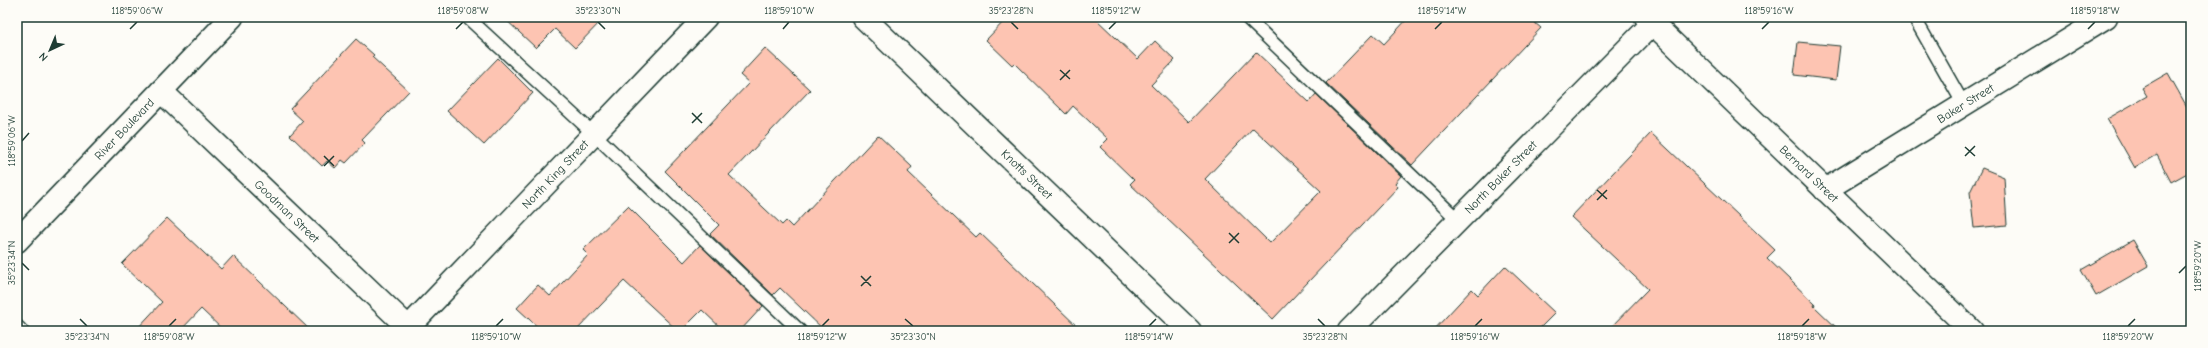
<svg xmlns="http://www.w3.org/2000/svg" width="2208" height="348" viewBox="0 0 2208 348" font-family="'Comic Neue',sans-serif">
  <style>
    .building { fill: #fdc4b2; stroke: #1f3d34; fill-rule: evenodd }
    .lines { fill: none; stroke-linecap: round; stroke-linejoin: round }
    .service-casing { stroke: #1f3d34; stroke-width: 15 }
    .minor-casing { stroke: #1f3d34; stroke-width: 25 }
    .tertiary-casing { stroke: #1f3d34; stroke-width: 25 }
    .secondary-casing { stroke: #1f3d34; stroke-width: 25 }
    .service { stroke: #fdfcf7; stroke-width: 12 }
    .minor { stroke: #fdfcf7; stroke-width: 22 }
    .tertiary { stroke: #fdfcf7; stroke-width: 22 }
    .secondary { stroke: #fdfcf7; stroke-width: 22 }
    .ticks { fill: none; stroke: #1f3d34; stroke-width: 1.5 }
    .labels { text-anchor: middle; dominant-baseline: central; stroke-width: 3; stroke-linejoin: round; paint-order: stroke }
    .street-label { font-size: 12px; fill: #1f3d34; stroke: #fdfcf7 }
    .neatline { fill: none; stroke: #1f3d34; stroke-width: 1.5 }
    .ticks-label { font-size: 10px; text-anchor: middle; fill: #1f3d34 }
  </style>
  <rect width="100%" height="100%" fill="#fdfcf7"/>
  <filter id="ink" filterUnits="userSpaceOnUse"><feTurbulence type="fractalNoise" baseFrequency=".025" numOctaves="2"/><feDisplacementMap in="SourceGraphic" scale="8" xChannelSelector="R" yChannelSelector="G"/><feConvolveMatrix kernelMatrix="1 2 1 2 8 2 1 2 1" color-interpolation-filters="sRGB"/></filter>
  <g filter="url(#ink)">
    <g class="building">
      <path d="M503,17H605L575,48L555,29L536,48Z"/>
      <path d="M1008,17H1094L1138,59L1155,41L1175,60L1151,85L1189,122L1256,52L1309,102L1316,94L1401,176L1395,183L1398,187L1273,319L1130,184L1134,180L1100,147L1108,139L1073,106L1066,114L1014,63L1012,65L986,40ZM1253,128L1321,191L1270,243L1205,179Z"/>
      <path d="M1409,17H1528L1541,28L1412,165L1326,83L1373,34L1384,44Z"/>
      <path d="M356,39L374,55L372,57L409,91L362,140L365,143L346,163L342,160L335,168L327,161L322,166L290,135L303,121L290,109Z"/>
      <path d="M1798,42L1840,46L1836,80L1794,75Z"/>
      <path d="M765,48L810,90L729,175L782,225L786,221L792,227L878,135L912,167L908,172L976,237L980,233L1082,331H825L780,288L773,295L710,234L719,225L665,171L749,83L740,75Z"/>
      <path d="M498,58L533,93L484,145L447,111Z"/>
      <path d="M2168,73L2191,114V171L2171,182L2157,155L2135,168L2107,119L2147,96L2142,88Z"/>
      <path d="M1651,133L1775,250L1767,258L1815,304L1814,306L1840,331H1607L1648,289L1571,217Z"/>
      <path d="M1982,168L2004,177L2007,225L1974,228L1970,192Z"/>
      <path d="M628,206L684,262L700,245L763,306L740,331H724L702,310L681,331H678L624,281L576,331H542L517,308L538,285L550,296L588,255L583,250Z"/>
      <path d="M167,218L221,269L233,256L311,331H224L201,309L180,331H135L162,302L122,264Z"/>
      <path d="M2133,240L2148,266L2096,296L2081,270Z"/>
      <path d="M1505,266L1555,313L1537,331H1433L1472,289L1478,295Z"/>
    </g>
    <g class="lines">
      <g class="service-casing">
        <g id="service">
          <path d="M467,17L594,134L800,331"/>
          <path d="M1246,17L1458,220"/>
          <path d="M1914,17L1964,105"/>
          <path d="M17,326L22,331"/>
        </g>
      </g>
      <g class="minor-casing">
        <g id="minor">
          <path id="s1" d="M863,17L1190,331"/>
          <path id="s2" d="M161,91L412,331"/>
          <path id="s3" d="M405,331L706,17"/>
          <path id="s4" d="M1349,331L1653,23"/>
        </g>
      </g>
      <g class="tertiary-casing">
        <g id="tertiary">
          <path id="s5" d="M1646,17L1972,331"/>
          <path id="s6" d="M1825,190L2106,17"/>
        </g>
      </g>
      <g class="secondary-casing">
        <g id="secondary">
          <path id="s7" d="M17,241L232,17"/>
        </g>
      </g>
      <use href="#service" class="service"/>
      <use href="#minor" class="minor"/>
      <use href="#tertiary" class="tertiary"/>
      <use href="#secondary" class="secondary"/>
    </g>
  </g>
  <path class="ticks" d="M598,22L605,29M1011,22L1018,29M130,29L137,22M456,29L463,22M783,29L789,22M1109,29L1116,22M1435,29L1442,22M1762,29L1769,22M2088,29L2095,22M1060,70L1070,79M1060,80L1070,70M692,113L702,123M692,123L702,113M22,141L29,133M1965,147L1975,156M324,156L334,166M1965,156L1975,146M324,166L334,156M1597,190L1607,199M1597,200L1607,190M1229,233L1239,243M1229,243L1239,233M22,263L29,270M2179,273L2186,266M861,276L871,286M861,286L871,276M80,319L87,326M905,319L913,326M1318,319L1325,326M169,326L176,319M496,326L503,319M822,326L829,319M1149,326L1156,319M1475,326L1482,319M1802,326L1809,319M2128,326L2135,319"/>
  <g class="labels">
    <g class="street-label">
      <text stroke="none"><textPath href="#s6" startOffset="165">Baker Street</textPath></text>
      <text stroke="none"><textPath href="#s7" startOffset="155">River Boulevard</textPath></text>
      <text stroke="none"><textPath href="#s3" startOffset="217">North King Street</textPath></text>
      <text stroke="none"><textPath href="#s1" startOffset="227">Knotts Street</textPath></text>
      <text stroke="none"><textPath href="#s5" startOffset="226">Bernard Street</textPath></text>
      <text stroke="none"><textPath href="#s4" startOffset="216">North Baker Street</textPath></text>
      <text stroke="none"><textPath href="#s2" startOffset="174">Goodman Street</textPath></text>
    </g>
  </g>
  <rect width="2208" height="348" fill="none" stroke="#fdfcf7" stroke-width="44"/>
  <g transform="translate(50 50) rotate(224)" stroke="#fdfcf7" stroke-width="3" paint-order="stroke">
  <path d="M0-3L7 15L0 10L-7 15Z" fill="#1f3d34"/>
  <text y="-6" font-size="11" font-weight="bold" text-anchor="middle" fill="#1f3d34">N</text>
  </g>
  <rect x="22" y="22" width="2164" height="304" class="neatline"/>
  <g class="ticks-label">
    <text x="137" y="14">118°59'06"W</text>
    <text x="463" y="14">118°59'08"W</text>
    <text x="598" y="14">35°23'30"N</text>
    <text x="789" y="14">118°59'10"W</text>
    <text x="1011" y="14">35°23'28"N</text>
    <text x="1116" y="14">118°59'12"W</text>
    <text x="1442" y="14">118°59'14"W</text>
    <text x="1769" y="14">118°59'16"W</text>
    <text x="2095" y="14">118°59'18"W</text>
    <text transform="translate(11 141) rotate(-90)" y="4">118°59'06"W</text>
    <text transform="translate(11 263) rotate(-90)" y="4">35°23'34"N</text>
    <text transform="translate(2197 266) rotate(-90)" y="4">118°59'20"W</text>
    <text x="87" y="340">35°23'34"N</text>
    <text x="169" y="340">118°59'08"W</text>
    <text x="496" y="340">118°59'10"W</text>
    <text x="822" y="340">118°59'12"W</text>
    <text x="913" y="340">35°23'30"N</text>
    <text x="1149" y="340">118°59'14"W</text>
    <text x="1325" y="340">35°23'28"N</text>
    <text x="1475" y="340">118°59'16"W</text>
    <text x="1802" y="340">118°59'18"W</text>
    <text x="2128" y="340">118°59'20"W</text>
  </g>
</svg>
